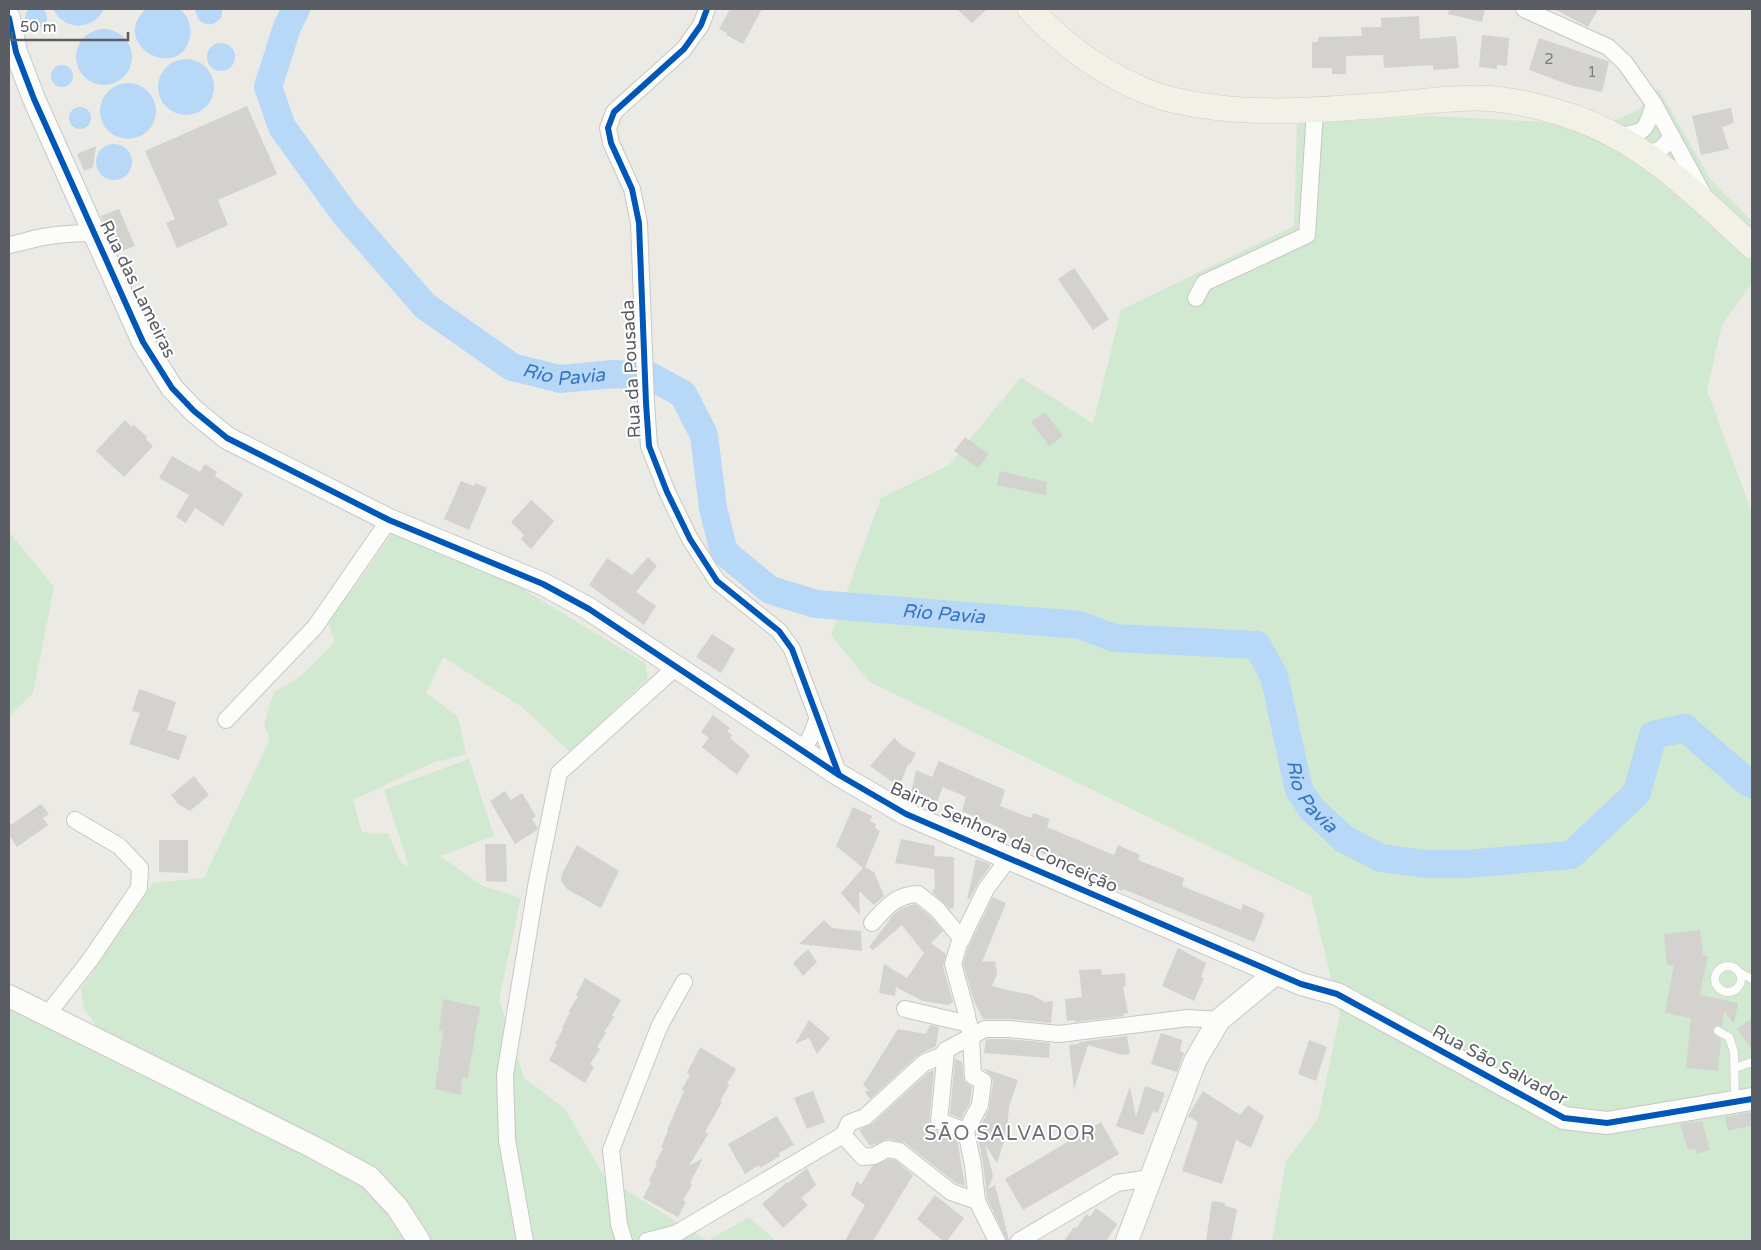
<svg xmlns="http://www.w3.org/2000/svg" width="1761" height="1250" viewBox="0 0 1761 1250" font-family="'Varela Round',sans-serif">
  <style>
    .green { fill: #d1e9d0 }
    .water { fill: #b7d8f7 }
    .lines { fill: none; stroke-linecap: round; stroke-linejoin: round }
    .river { stroke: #b7d8f7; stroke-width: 28 }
    .building { fill: #d3d2cf }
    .lane-casing { stroke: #c7c7c6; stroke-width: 9 }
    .street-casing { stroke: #c7c7c6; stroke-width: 18 }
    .secondary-casing { stroke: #c7c8c7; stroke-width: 24 }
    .primary-casing { stroke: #d5cdb1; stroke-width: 26 }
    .lane { stroke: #fcfcfb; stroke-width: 8 }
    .street { stroke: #fcfcfb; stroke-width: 16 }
    .secondary { stroke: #fcfcfb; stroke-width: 22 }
    .primary { stroke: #f2f1e7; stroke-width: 25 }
    .cycleway-casing { stroke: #fff; stroke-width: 9 }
    .cycleway { stroke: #0057b8; stroke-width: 6 }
    .labels { text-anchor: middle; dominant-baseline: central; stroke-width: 4; stroke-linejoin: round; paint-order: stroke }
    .number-label { font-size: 15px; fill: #7a7c80 }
    .street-label { font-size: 18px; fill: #5a5e64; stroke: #fff }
    .water-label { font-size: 19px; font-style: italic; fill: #3873c2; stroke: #fff }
    .quarter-label { font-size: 20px; letter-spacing: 1px; fill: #6b7076; stroke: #fff }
  </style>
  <rect width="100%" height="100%" fill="#ebeae5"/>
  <g class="green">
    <path d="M1658,88L1711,180L1752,221V283L1722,325L1707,390L1752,513V1241H1272L1286,1161L1318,1119L1340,1014L1311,896L870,682L831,635L881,498L949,465L1021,377L1093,424L1121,310L1294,226L1297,124L1430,116L1604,125L1638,110Z"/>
    <path d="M9,532L54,587L33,693L9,716Z"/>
    <path d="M393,532L496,573L645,663L648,678L570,752L522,707L443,657L426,693L458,717L466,754L432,763L353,800L362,832L374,834L388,833L401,863L409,866L384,790L469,759L494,836L440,856L483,886L521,898L499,999L524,1078L565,1109L604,1176L707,1241L749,1217L776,1241H9V1007L97,1026L84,1009L81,989L153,883L204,878L270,739L264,725L274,692L300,677L335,642L328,621L339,601L349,595Z"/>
  </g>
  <g class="water">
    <circle cx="36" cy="18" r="11"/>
    <path d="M53,9H104C93,31 64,31 53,9Z"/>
    <path d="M146,9H180C188,16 192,26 190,37C179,84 108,44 146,9Z"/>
    <path d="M195,9H222V16C216,26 206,27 198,19Z"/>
    <circle cx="104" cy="57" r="28"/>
    <circle cx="221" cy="57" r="14"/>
    <circle cx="186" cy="87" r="28"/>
    <circle cx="62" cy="76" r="11"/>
    <circle cx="128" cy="111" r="28"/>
    <circle cx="80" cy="118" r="11"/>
    <circle cx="114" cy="162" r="18"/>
  </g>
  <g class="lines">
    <path class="river" id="s1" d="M296,9L287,27L268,87L282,127L344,213L425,306L512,367L560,379L614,374L650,376L683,394L704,435L713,508L724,552L770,590L816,604L1080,625L1114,638L1257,645L1274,676L1299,790L1311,808L1344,839L1381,858L1425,864H1466L1571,855L1637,793L1653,735L1685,728L1746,781L1752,784"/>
  </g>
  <g class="building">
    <path d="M730,9H762L743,44L726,35L727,33L719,29Z"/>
    <path d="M957,9H987L972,23Z"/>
    <path d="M1449,9H1485L1482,22L1448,14Z"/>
    <path d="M1554,9H1598L1588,27Z"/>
    <path d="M1419,16L1420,39L1456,36L1459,68L1433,70V65L1384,68L1383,55L1346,56V74H1332V68H1312V42H1318V37L1362,36L1361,27H1381V18Z"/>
    <path d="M1482,35L1509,38L1507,66L1497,65V69L1479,67Z"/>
    <path d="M1539,38L1608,61L1609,62L1602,92L1573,86L1529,70Z"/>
    <path d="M247,106L277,174L218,200L228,225L177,248L166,223L175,219L145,151Z"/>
    <path d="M1731,108L1734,123L1722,127L1729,149L1701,155L1692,116Z"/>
    <path d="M96,146L93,167L84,171L77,154Z"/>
    <path d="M119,209L135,246L117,253L101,216Z"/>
    <path d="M1074,268L1109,319L1093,330L1058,279Z"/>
    <path d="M1045,412L1063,436L1049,446L1031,422Z"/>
    <path d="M125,420L132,427L134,425L147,437L146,439L153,446L124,477L96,451Z"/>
    <path d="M965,437L989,454L978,468L954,451Z"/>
    <path d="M172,456L200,472L205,464L217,472L215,476L243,494L223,526L195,508L186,523L176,517L189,495L159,478Z"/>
    <path d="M1000,471L1047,482L1046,495L997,485Z"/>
    <path d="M461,481L474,486L475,483L487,488L469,530L444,519Z"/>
    <path d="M531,500L554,521L531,549L521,539L524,535L511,522Z"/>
    <path d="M648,557L657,566L636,592L656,606L644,625L589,585L607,558L632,575Z"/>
    <path d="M712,634L735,649L721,673L696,657Z"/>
    <path d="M139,689L176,702L167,730L187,736L179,760L129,744L140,713L132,711Z"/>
    <path d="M713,715L730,728L727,731L732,735L730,738L750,755L737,775L702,747L709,738L701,732Z"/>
    <path d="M894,738L904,747L916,753L910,765L908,764L899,787L870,766Z"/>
    <path d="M939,761L1005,790L1000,806L1031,818L1033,813L1050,819L1047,827L1114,855L1118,845L1140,855L1138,860L1184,878L1182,886L1241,910L1243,904L1265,914L1254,942L1123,889L1122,891L1052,861L1053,857L1020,845L1021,842L1003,835L1005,830L962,811L966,797L943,787L936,804L911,793L916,770L932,777Z"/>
    <path d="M194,776L209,795L190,811L178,804L171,795Z"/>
    <path d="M505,791L511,800L522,793L536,816L532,819L538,828L537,830L515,844L490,801Z"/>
    <path d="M41,804L49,814L43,818L48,825L17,847L9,835V826Z"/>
    <path d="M853,807L872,816L870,821L876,824L875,828L880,831L865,867L874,872L884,896L874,905L859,891L860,915L841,893L863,868L836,846Z"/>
    <path d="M901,839L935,846L934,856L954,857V907L950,909L934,894L932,890L935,889L934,869L895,863Z"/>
    <path d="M159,840H188V873L159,872Z"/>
    <path d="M485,844H506L507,882L486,881Z"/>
    <path d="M577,845L619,871L601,908L567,889L561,881V877L563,872Z"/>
    <path d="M976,859L990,864L989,868L978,883L970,898L967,900Z"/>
    <path d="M993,897L1006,903L982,962L995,961L997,974L992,986L1007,990L1032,995L1045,1002L1053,1001L1051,1023L1010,1019H983L974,1001L963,964L968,948Z"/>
    <path d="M915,904L930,916L943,931L931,943L946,954L943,967L953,1002L948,1005L923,1001L896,987L895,996L879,993L884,964L907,978L924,953L902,925L873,950L869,947L894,914L902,908Z"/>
    <path d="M824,920L832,928L861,931L862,951L799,944Z"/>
    <path d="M1700,930L1703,955L1708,956L1700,995L1738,1003L1734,1024L1724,1011L1722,1027L1717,1025L1713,1029L1714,1034L1721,1039L1718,1071L1686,1068L1691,1018L1665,1013L1674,965H1667L1664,934Z"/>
    <path d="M1178,948L1206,963L1201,977L1204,978L1194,1001L1162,986Z"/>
    <path d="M808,949L817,962L803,976L793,963Z"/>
    <path d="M1101,969L1102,975L1125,973L1126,986L1123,987L1128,1013L1123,1014L1124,1016L1075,1022V1020L1067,1021L1065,999L1082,997L1079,970Z"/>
    <path d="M585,978L621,1000L612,1016L614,1017L604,1032L606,1033L597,1047L600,1049L590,1064L594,1067L585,1083L549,1060L557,1045L555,1044L563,1029L562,1028L570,1012L569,1011L578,996L576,995Z"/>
    <path d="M443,999L480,1007L468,1078L462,1077L461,1095L435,1089L443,1031H439Z"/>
    <path d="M1752,1018V1050L1737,1029Z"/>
    <path d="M809,1020L830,1038L817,1054L809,1038L795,1044Z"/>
    <path d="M930,1025L939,1027L936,1046L917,1056L870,1099L865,1092L869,1090L863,1085L898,1029L926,1034Z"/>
    <path d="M1161,1033L1182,1040L1180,1051L1184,1053L1177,1072L1151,1064Z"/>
    <path d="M1127,1036L1130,1054L1122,1055L1088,1045L1074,1089L1069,1045L1079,1044V1042Z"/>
    <path d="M988,1039H1008L1050,1043L1049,1058L984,1053L986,1040Z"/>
    <path d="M1309,1040L1327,1047L1316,1081L1298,1074Z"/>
    <path d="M700,1047L736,1069L727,1084L729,1085L720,1101L722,1102L705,1132L708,1134L689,1166L703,1158L690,1183L692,1185L683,1200L686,1202L678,1217L643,1198L651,1182L649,1180L657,1164H655L663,1148L661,1147L668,1131L667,1130L684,1091L682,1089L690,1075L687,1073Z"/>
    <path d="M955,1059L962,1062L964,1081L972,1087L970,1102L961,1119L950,1114Z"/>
    <path d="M983,1068L1018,1080L1009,1106L1007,1132L997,1163L985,1145L993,1176L988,1189L995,1185L1009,1240L1007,1241L987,1198L983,1163L977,1133L989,1109L993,1082L991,1076Z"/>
    <path d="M934,1070L929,1124L935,1130L957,1138L965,1186L956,1183L905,1143L888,1139L870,1146L859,1130L872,1124L929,1072Z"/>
    <path d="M1145,1086L1165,1093L1158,1113L1153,1111L1143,1135L1116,1126L1130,1087L1136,1117Z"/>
    <path d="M813,1091L825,1122L807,1129L794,1098Z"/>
    <path d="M1203,1091L1240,1115L1248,1105L1264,1116L1251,1148L1236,1140L1222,1184L1182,1171L1198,1122L1188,1116Z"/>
    <path d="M1752,1112V1125L1728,1131L1725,1117Z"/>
    <path d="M777,1116L794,1145L779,1153L780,1156L760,1168L759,1165L745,1174L728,1144Z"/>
    <path d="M1702,1121L1710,1150L1697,1154L1695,1148L1688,1150L1680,1124Z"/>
    <path d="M1101,1122L1119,1154L1023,1210L1005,1179Z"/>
    <path d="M889,1159L895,1160L913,1175L873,1241H845L865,1205L851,1195L857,1181L861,1185L872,1166Z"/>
    <path d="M807,1168L816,1185L801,1198L808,1205L783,1228L762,1204L787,1182L788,1183Z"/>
    <path d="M935,1195L964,1218L947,1241H943L917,1219Z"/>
    <path d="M1212,1201L1225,1203V1206L1237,1209L1231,1241H1206Z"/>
    <path d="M1096,1208L1117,1224L1106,1241H1064L1074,1227L1077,1228L1086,1214L1090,1217Z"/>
  </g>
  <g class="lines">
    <g class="lane-casing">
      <g id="lane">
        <circle cx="1728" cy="979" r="13"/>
        <path d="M1740,973L1752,979"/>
        <path d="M1718,1031L1729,1037L1734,1052L1735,1100"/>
        <path d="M1735,1068L1752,1062"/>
      </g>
    </g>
    <g class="street-casing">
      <g id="street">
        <path d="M707,9L701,25L684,49L614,112L608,128L611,143L632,189L639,223L646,403L649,446L667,492L690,539L717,581L779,631L792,649L839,775"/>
        <path d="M1524,9L1608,47L1625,63L1654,104L1703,194"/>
        <path d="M1618,136C1646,133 1646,130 1654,104"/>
        <path d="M1646,155L1661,149L1672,137"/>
        <path d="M9,245C21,243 31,239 43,237C60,234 77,233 94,233"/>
        <path d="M1196,298L1204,283L1307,235L1315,111"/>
        <path d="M226,720L315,627L389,520"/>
        <path d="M803,750L811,736L818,717"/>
        <path d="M872,923C887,907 895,895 918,894L937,909L962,939"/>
        <path d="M905,1009L969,1024"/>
        <path d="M47,1015L90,960L139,888L140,868L119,846L75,820"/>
        <path d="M946,1050L939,1121L966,1131"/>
        <path d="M843,1135L849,1123L865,1117L924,1063L941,1056L946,1050L985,1029H1009L1059,1034L1188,1018L1219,1020"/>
        <path d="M977,1201L973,1165L966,1131L980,1105L983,1081L973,1076L971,1037L966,1011L953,964L959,944L986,889L1009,858"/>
        <path d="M525,1241L507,1140L505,1075L537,881L559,773L676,667"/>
        <path d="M624,1241L619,1224L611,1150L660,1025L684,982"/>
        <path d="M647,1241L677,1233L843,1135L863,1157L874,1156L887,1149L899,1151L951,1192L977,1201L997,1241"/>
        <path d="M1019,1241L1117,1183L1150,1178"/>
      </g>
    </g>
    <g class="secondary-casing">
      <g id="secondary">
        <path d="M9,18L16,52L34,99L143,342L172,388L194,411L227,438L389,520L543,584L589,609L839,775L906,814L1301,984L1337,994L1564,1118L1607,1123L1752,1099"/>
        <path d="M9,996L313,1147L369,1177L397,1207L419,1241"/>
        <path d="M1127,1241L1195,1061L1219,1020L1276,973"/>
      </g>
    </g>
    <g class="primary-casing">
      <path id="primary" d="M1030,9C1062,44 1099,71 1143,90C1150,93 1158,96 1165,98C1237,117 1312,111 1385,105C1415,103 1446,98 1477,98C1507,98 1539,106 1567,115C1641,138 1697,195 1752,246"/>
    </g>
    <use href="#lane" class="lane"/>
    <use href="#street" class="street"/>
    <use href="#secondary" class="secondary"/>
    <use href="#primary" class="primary"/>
    <g class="cycleway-casing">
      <g id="cycleway">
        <path d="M707,9L701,25L684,49L614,112L608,128L611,143L632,189L639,223L646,403L649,446L667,492L690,539L717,581L779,631L792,649L839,775"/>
        <path d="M9,18L16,52L34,99L143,342L172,388L194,411L227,438L389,520L543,584L589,609L839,775L906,814L1301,984L1337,994L1564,1118L1607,1123L1752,1099"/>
      </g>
    </g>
    <use href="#cycleway" class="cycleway"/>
  </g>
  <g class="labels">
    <g class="number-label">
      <text x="1549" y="59">2</text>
      <text x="1592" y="72">1</text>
    </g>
    <g class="street-label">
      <text transform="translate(138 289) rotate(64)">Rua das Lameiras</text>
      <text transform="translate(631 369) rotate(-93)">Rua da Pousada</text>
      <text transform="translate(1004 837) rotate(24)">Bairro Senhora da Conceição</text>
      <text transform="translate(1500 1065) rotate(28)">Rua São Salvador</text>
    </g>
    <g class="water-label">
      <text stroke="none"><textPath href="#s1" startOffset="514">Rio Pavia</textPath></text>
      <text stroke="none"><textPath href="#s1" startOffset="1039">Rio Pavia</textPath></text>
      <text stroke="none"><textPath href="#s1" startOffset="1519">Rio Pavia</textPath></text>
    </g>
    <g class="quarter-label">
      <text x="1010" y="1134">SÃO SALVADOR</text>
    </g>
  </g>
  <rect width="1761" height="1250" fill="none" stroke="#5a5e64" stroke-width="20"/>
  <path d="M12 32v8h116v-8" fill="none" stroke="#5a5e64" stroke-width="2.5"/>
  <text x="20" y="32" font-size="15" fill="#5a5e64" stroke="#ffffff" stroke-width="4" paint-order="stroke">50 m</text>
</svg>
